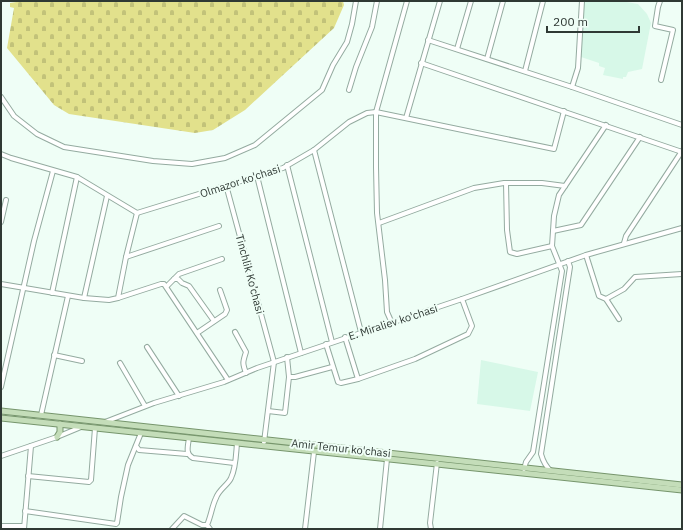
<svg xmlns="http://www.w3.org/2000/svg" width="683" height="530" viewBox="0 0 683 530" font-family="'IBM Plex Sans',sans-serif">
  <style>
    .built { fill: #d7f8e8 }
    .cemetery { fill: url(#cemetery-stones) }
    .lines { fill: none; stroke-linecap: round; stroke-linejoin: round }
    .minor-casing { stroke: #94aba0; stroke-width: 6 }
    .major-casing { stroke: #76956c; stroke-width: 7 }
    .minor { stroke: #fff; stroke-width: 4 }
    .major { stroke: #c4ddb9; stroke-width: 5 }
    .labels { text-anchor: middle; dominant-baseline: central; stroke-width: 4; stroke-linejoin: round; paint-order: stroke }
    .street-label { font-size: 11px; fill: #2f3934; stroke: #effef6 }
  </style>
  <defs>
    <pattern id="cemetery-stones" width="16" height="16" patternUnits="userSpaceOnUse"><rect width="16" height="16" fill="#e2e18c"/><path d="M2 7V4a2 2 0 0 1 4 0v3zM10 15v-3a2 2 0 0 1 4 0v3z" fill="#c2c279"/></pattern>
  </defs>
  <rect width="100%" height="100%" fill="#effef6"/>
  <g class="built">
    <path d="M584,1H621L638,4L647,14L651,23L642,69L628,72L626,77H623V79L603,75L605,68L599,66V63L581,57Z"/>
    <path d="M481,360L538,372L530,411L477,404Z"/>
  </g>
  <path class="cemetery" d="M23,1H343L344,5L334,28L245,110L213,130L195,133L69,114L54,105L7,48L14,8L10,7V3Z"/>
  <g class="lines">
    <g class="minor-casing">
      <g id="minor">
        <path d="M660,1L658,7L655,26L673,30L661,80"/>
        <path d="M428,40L572,87L682,125"/>
        <path d="M457,49L471,1"/>
        <path d="M487,59L503,1"/>
        <path d="M421,63L682,152"/>
        <path d="M525,71L543,1"/>
        <path d="M572,87L578,68L582,1"/>
        <path d="M349,90L356,67L372,27L377,1"/>
        <path d="M1,97L14,116L37,134L64,147L153,161L192,164L225,158L255,145L322,90L333,65L347,42L352,24L356,1"/>
        <path d="M406,118L440,1"/>
        <path d="M314,150L361,332"/>
        <path d="M1,154L11,158L77,177L137,213"/>
        <path d="M287,165L332,342"/>
        <path d="M257,176L301,353"/>
        <path d="M506,183L507,230L510,252L517,254L552,246"/>
        <path d="M226,185L274,362L264,442"/>
        <path d="M137,213L283,168L314,150L349,122L367,113L376,112L554,149L564,111"/>
        <path d="M1,222L6,200"/>
        <path d="M379,223L474,188L504,183H542L565,186"/>
        <path d="M553,231L581,225L640,137"/>
        <path d="M624,243L626,236L682,151"/>
        <path d="M586,255L599,296L606,299L619,319"/>
        <path d="M126,257L219,226"/>
        <path d="M174,279L179,274L222,259"/>
        <path d="M1,284L84,298L109,300L118,298L126,257L137,213"/>
        <path d="M167,286L174,279H178L182,283L189,286L214,321"/>
        <path d="M52,293L77,177"/>
        <path d="M84,298L107,196"/>
        <path d="M118,298L161,284H164L228,380"/>
        <path d="M606,299L624,289L635,277L682,274"/>
        <path d="M391,321L387,312L385,280L377,213L376,167V112L407,1"/>
        <path d="M235,332L246,352C243,362 242,362 246,373"/>
        <path d="M197,333L225,314L227,310L220,290"/>
        <path d="M345,337L358,379"/>
        <path d="M326,344L338,382L341,383L358,379L415,359L468,334L472,326L462,299"/>
        <path d="M147,347L179,396"/>
        <path d="M54,355L82,361"/>
        <path d="M120,363L145,406"/>
        <path d="M289,377H295L332,367"/>
        <path d="M1,387L34,241L53,171"/>
        <path d="M268,411L285,413L289,377L287,357"/>
        <path d="M41,415L68,296"/>
        <path d="M105,422L154,403L224,382L257,368L462,299L586,255L682,228"/>
        <path d="M189,438C188,446 185,454 193,458L234,463"/>
        <path d="M136,446L139,450L187,454"/>
        <path d="M1,456L57,437L81,427"/>
        <path d="M524,469L526,462L533,452L562,271L552,246L554,216L559,195L606,125"/>
        <path d="M551,471C545,466 543,461 541,454L570,267L568,261"/>
        <path d="M28,476L89,482L91,480L95,428"/>
        <path d="M25,511L116,524L117,523L121,497L128,465L141,433"/>
        <path d="M1,526H24"/>
        <path d="M24,529L31,446"/>
        <path d="M172,529L184,516L202,525H207"/>
        <path d="M210,529L207,525C211,516 212,506 216,498C219,489 228,485 231,478C236,468 236,454 237,443"/>
        <path d="M305,529L314,452"/>
        <path d="M380,529L387,459"/>
        <path d="M431,529L430,523L437,463"/>
      </g>
    </g>
    <g class="major-casing">
      <g id="major">
        <path d="M1,411L682,485"/>
        <path d="M1,418L682,490"/>
        <path d="M57,437L60,432V424"/>
      </g>
    </g>
    <use href="#minor" class="minor"/>
    <use href="#major" class="major"/>
  </g>
  <g class="labels">
    <g class="street-label">
      <text transform="translate(240 181) rotate(-18)">Olmazor ko'chasi</text>
      <text transform="translate(250 274) rotate(75)">Tinchlik Ko’chasi</text>
      <text transform="translate(393 322) rotate(-18)">E. Miraliev ko'chasi</text>
      <text transform="translate(341 448) rotate(6)">Amir Temur ko'chasi</text>
    </g>
  </g>
  <rect width="683" height="530" fill="none" stroke="#2f3934" stroke-width="4"/>
  <path d="M547 26v6h92v-6" fill="none" stroke="#2f3934" stroke-width="2"/>
  <text x="553" y="26" font-size="12" fill="#2f3934" stroke="#effef6" stroke-width="3" paint-order="stroke">200 m</text>
</svg>
